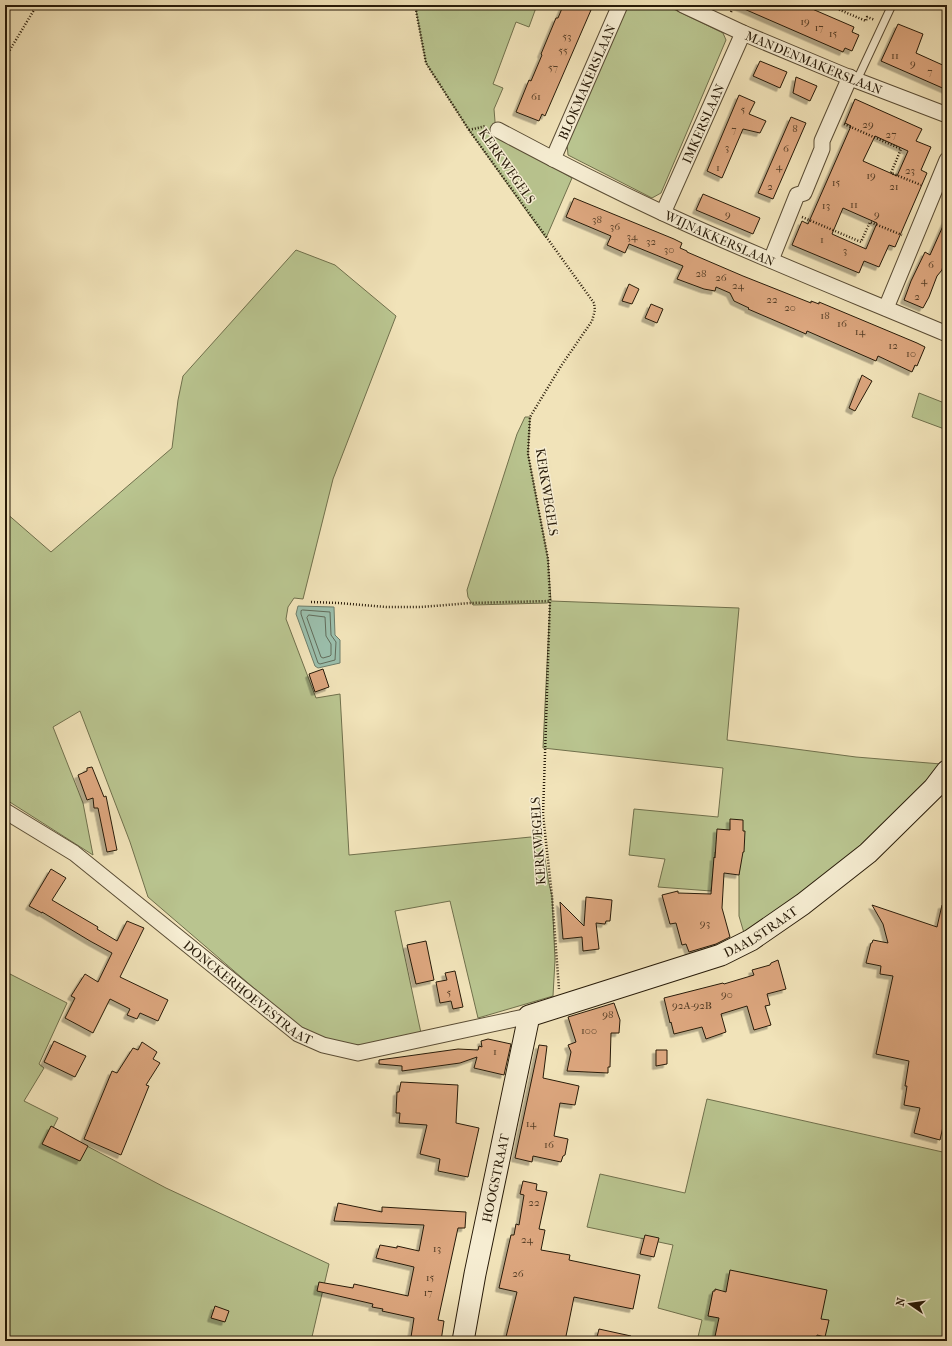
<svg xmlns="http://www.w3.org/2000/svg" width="952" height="1346" viewBox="0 0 952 1346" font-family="'IM FELL French Canon',serif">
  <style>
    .green { fill: #b9c48f; stroke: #70704c }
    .water { fill: #9bbeab; stroke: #6d7d6a }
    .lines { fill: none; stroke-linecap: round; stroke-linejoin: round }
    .shore { stroke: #626c5a; stroke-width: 1 }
    .building { fill: #dca67e; stroke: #281b09; fill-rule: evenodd; filter: url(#shadow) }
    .lane-casing { stroke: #5a4d35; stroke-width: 9 }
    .street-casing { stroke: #5a4d35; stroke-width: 17 }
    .secondary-casing { stroke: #281b09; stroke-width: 23 }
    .path { stroke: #281b09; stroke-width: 2.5; stroke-dasharray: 1 2; stroke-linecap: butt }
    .lane { stroke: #f6edd2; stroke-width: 7 }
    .street { stroke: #f6edd2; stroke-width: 15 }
    .secondary { stroke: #f6edd2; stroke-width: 21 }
    .labels { text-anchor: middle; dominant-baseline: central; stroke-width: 3; stroke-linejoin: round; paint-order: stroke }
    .number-label { font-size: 11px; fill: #553e26 }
    .street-label { font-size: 13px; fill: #281b09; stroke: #f6edd2 }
  </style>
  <defs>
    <filter id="shadow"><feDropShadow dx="-3.5" dy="3.5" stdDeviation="0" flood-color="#0004"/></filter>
  </defs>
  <rect width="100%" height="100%" fill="#f1e3b9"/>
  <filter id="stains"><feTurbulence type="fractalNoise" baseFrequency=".005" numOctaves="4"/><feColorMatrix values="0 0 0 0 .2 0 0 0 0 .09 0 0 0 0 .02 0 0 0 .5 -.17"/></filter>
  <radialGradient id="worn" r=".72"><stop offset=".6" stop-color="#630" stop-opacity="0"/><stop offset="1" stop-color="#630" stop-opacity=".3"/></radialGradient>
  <g class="green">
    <path d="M415,5H537L529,27L516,22L493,84L503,88L494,109L496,134L572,178L546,238L469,130L426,63Z"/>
    <path d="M627,5H665L723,33L726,40L661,193L652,198L568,155L567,143Z"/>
    <path d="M296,250L335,265L396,316L333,479L303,599L294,598L288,607L286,619L316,698L340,694L349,855L541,836L549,884L552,896L555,960L553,996L478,1018L450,901L395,911L421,1033L361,1045L341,1044L305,1032L148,897L130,842L80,711L53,727L83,803L93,855L5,799V512L51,552L172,448L178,400L183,376Z"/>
    <path d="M919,393L947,404V430L912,417Z"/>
    <path d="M525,417H530L528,454L548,559L551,601L739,608L727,740L856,757L941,764L883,829L826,878L744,933L739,916V855L715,852L711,891L658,887L665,859L629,855L634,809L718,817L723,768L543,748L550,602L547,603L473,605L468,597L467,590L517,434Z"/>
    <path d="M10,974L67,1003L39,1064L44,1068L24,1101L58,1118L53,1128L166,1188L329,1264L311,1341H5V983Z"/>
    <path d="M707,1099L947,1153V1341H697L702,1320L658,1308L673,1245L587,1227L600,1174L685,1193Z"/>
  </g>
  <path class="water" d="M298,606L334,607L335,635L340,640V663L318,668L315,666L296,614Z"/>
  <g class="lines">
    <g class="shore">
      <path d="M303,610L330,612L331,635L336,642L335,660L320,664L318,663L301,614V611Z"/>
      <path d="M309,615L325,617L326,636L331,644V655L330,656L323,658L321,657L307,618Z"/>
    </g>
  </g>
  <g class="building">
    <path d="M571,5H589L587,9L591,10L545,116L542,114L539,121L516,112L529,80L531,81L542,55L541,54L556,18H558L563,6L570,9Z"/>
    <path d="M735,5H803L854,27L852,32L859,35L852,51L845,48L843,52Z"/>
    <path d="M898,24L923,34L916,53L947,67V90L881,61Z"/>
    <path d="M760,61L787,72L780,88L753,76Z"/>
    <path d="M796,77L817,86L810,101L793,93Z"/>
    <path d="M739,95L755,102L749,114L766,121L760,133L743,129L722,178L707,171Z"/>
    <path d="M855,99L922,129L916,141L931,147L921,170L927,173L895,247L889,245L879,267L864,261L859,273L792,245L802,221L808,224L851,126L845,123ZM875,136L908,151L897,176L863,161ZM843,208L877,223L866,249L832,234Z"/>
    <path d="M791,117L806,123L773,199L758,193Z"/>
    <path d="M703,194L760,218L753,234L696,210Z"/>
    <path d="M574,198L674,239L682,243L680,248L687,251V252L743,276L811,303V301L819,304V302L917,343L925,347L917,366L915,365L912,372L878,356L876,361L807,331L806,334L748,309L749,308L734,301L730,293L716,287L715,291L704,289L677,279L683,266L629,244L625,253L607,245L611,236L566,217Z"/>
    <path d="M947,217V249L942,270L937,276L929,297L923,308L904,300L911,281L925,252L930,255Z"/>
    <path d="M629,284L639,289L632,304L622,301Z"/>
    <path d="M651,304L663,309L657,323L645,318Z"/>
    <path d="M862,375L872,381L855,411L849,408Z"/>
    <path d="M323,669L329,687L315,692L309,674Z"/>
    <path d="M92,767L104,797L106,796L117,850L107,852L98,808H94L93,798L87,800L78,775L87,771V768Z"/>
    <path d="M730,819L743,820V831H745L744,852H743L739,875L724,873L722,908L730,937L716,944L689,952L686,944L682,945L676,923L670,924L662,895L678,891V893L711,894L714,857L715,858L717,829L730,830Z"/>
    <path d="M51,869L66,878L52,900L98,927L97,929L117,941L127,921L144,928L120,977L168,1000L158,1021L140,1013L137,1019L127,1015L130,1009L110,999L93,1033L65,1018L75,998L71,996L85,974L98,982L112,953L90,941L42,912V913L29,906Z"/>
    <path d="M586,897L612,900L610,921H606L605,924L596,923L599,949L583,951L582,937L563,939L560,902L584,926Z"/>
    <path d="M872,905L937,927L942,905H947V1109L940,1140L914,1133L920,1108L904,1105L907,1086H905L909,1061L876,1054L893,976L880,974L881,966L866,963L871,943H872L873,940L888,943L883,924Z"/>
    <path d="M426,941L434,980L416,984L407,945Z"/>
    <path d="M778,960L786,989L767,994L770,1005L765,1006L771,1025L754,1030L747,1006L721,1014L726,1032L706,1039L702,1027L674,1034L671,1022L670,1023L664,998L723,983L724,984L754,975L752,970L770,965L771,963Z"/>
    <path d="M455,971L463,1007L453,1009L451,1001L440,1003L436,982L447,980L445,973Z"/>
    <path d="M614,1003L620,1020L619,1033H611L610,1067H608V1073L567,1071L571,1052L568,1045L576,1042L568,1017Z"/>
    <path d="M488,1039L511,1044L504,1075L474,1068L477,1057L460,1063L402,1071V1066L379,1064V1060L408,1056L458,1049L478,1050L479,1046L482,1047L481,1041Z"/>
    <path d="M54,1041L86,1056L75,1077L44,1062Z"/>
    <path d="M142,1042L157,1052L153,1059L160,1063L146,1085L149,1086L121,1155L84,1139L112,1071L117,1073L133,1048L138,1050Z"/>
    <path d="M539,1045L547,1046L543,1078L579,1086L575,1105L560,1103L554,1136L568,1139L565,1155L563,1156L561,1162L533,1156L532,1162L515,1158Z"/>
    <path d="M656,1050H667V1064L656,1066Z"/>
    <path d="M401,1082L458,1085L456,1123L479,1128L468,1177L438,1171L440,1159L420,1154L427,1125L399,1123L400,1113H396L397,1092H399Z"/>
    <path d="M51,1126L88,1146L80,1161L42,1144Z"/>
    <path d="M523,1181L537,1184L536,1190L547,1192L539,1229L545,1230L541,1250L570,1255L569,1260L640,1275L633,1309L574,1297L565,1341H505L517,1292L499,1288L511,1235H514L516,1224L519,1225L524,1195L520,1194Z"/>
    <path d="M338,1203L382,1212V1207L466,1212L465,1228H458L438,1320L444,1321L441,1341L411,1337L414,1318L382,1311L383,1309L372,1307L373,1304L317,1291L319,1282L353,1288L354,1284L408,1296L414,1267L376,1258L380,1245L397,1248V1246L419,1251L424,1225L334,1221Z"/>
    <path d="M645,1235L659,1238L654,1257L640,1254Z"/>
    <path d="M730,1270L827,1290L821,1319L829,1320L825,1337L817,1335L816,1341H714L719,1318L708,1316L713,1291H715V1289L726,1292Z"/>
    <path d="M215,1306L229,1311L225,1322L211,1318Z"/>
    <path d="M599,1329L631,1336L630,1341H596Z"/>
  </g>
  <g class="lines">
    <g class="lane-casing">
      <path id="lane" d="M857,80L892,5"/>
    </g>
    <g class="street-casing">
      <g id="street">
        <path id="s1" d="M683,5L743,33L853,79L947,115"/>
        <path id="s2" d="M498,130C552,159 607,187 663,213C756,256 852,294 947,334"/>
        <path id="s3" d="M553,159L620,5"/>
        <path id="s4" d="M663,213L743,33"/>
        <path d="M771,260L797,195L804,193L822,149V141L850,77"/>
        <path d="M886,308L947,160"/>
        <path id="s5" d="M5,811L74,853L298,1034L323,1045L358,1053L529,1016"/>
      </g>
    </g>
    <g class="secondary-casing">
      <g id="secondary">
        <path id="s6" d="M463,1341L475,1274L529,1016L721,955L751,940L803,904L868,853L934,788L947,771"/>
      </g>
    </g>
    <g class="path">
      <path d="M415,5L426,63L469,130L594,303L595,310L592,321L561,366L530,417L528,454L548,559L550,601L543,815L552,896L559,989"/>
      <path d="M828,5L866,21L867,17L875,20"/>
      <path d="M731,12L734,5"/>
      <path d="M5,58L37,5"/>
      <path d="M844,124L901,149L891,173L921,185"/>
      <path d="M469,130L486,126"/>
      <path d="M802,217L861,242L870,222L902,235"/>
      <path d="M311,602L339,603L386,607H421L470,603L550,601"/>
    </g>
    <use href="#lane" class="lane"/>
    <use href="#street" class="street"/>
    <use href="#secondary" class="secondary"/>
  </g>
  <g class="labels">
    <g class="number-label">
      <text x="805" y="21">19</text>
      <text x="819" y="27">17</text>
      <text x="833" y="33">15</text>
      <text x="567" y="36">53</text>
      <text x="563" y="50">55</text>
      <text x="895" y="55">11</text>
      <text x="913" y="63">9</text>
      <text x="553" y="67">57</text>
      <text x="930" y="71">7</text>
      <text x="536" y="96">61</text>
      <text x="743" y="109">5</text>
      <text x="868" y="124">29</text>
      <text x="795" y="128">8</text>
      <text x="734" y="129">7</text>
      <text x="891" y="134">27</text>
      <text x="727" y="147">3</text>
      <text x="786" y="148">6</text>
      <text x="779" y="166">4</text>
      <text x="718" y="167">1</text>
      <text x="910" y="170">23</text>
      <text x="871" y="175">19</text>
      <text x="836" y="182">15</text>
      <text x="770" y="186">2</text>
      <text x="894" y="186">21</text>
      <text x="854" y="204">11</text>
      <text x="826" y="205">13</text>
      <text x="728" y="214">9</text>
      <text x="877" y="214">9</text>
      <text x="597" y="219">38</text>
      <text x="615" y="226">36</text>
      <text x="632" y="236">34</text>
      <text x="822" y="239">1</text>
      <text x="651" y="241">32</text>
      <text x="669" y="249">30</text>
      <text x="845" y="250">3</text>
      <text x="931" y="264">6</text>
      <text x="701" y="273">28</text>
      <text x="721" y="277">26</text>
      <text x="924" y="280">4</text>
      <text x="738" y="285">24</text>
      <text x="917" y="296">2</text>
      <text x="772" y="299">22</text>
      <text x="790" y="307">20</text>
      <text x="825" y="315">18</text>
      <text x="842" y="323">16</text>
      <text x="860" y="331">14</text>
      <text x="893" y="345">12</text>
      <text x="911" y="353">10</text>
      <text x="705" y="923">93</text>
      <text x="449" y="992">5</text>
      <text x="727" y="994">90</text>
      <text x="692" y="1005">92A-92B</text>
      <text x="608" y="1014">98</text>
      <text x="589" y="1030">100</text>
      <text x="495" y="1051">1</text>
      <text x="531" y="1123">14</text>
      <text x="549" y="1144">16</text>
      <text x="534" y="1202">22</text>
      <text x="527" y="1239">24</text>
      <text x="437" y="1248">13</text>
      <text x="518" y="1273">26</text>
      <text x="430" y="1277">15</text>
      <text x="428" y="1292">17</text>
    </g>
    <g class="street-label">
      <text stroke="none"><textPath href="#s1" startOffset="143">MANDENMAKERSLAAN</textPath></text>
      <text stroke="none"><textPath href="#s3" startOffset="84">BLOKMAKERSLAAN</textPath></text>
      <text stroke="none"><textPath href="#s4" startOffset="98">IMKERSLAAN</textPath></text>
      <text transform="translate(507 166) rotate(55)">KERKWEGELS</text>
      <text stroke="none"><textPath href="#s2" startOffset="247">WIJNAKKERSLAAN</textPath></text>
      <text transform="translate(547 492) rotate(81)">KERKWEGELS</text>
      <text transform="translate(538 841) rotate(-94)">KERKWEGELS</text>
      <text stroke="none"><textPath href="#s6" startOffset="579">DAALSTRAAT</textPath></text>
      <text stroke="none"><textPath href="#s5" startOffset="304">DONCKERHOEVESTRAAT</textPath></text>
      <text stroke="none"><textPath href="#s6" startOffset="166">HOOGSTRAAT</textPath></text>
    </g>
  </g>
  <rect width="952" height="1346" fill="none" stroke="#f1e3b9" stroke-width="20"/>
  <rect x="6" y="6" width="940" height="1334" fill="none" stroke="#281b09" stroke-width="2"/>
  <rect x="10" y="10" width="932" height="1326" fill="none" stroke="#281b09"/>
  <g transform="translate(910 1304) rotate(283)" stroke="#f6edd2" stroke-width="3" paint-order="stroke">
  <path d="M0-3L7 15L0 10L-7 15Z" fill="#281b09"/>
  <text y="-6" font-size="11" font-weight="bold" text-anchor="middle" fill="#281b09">N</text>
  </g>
  <rect width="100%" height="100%" filter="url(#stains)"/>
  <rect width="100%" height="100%" fill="url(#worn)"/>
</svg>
